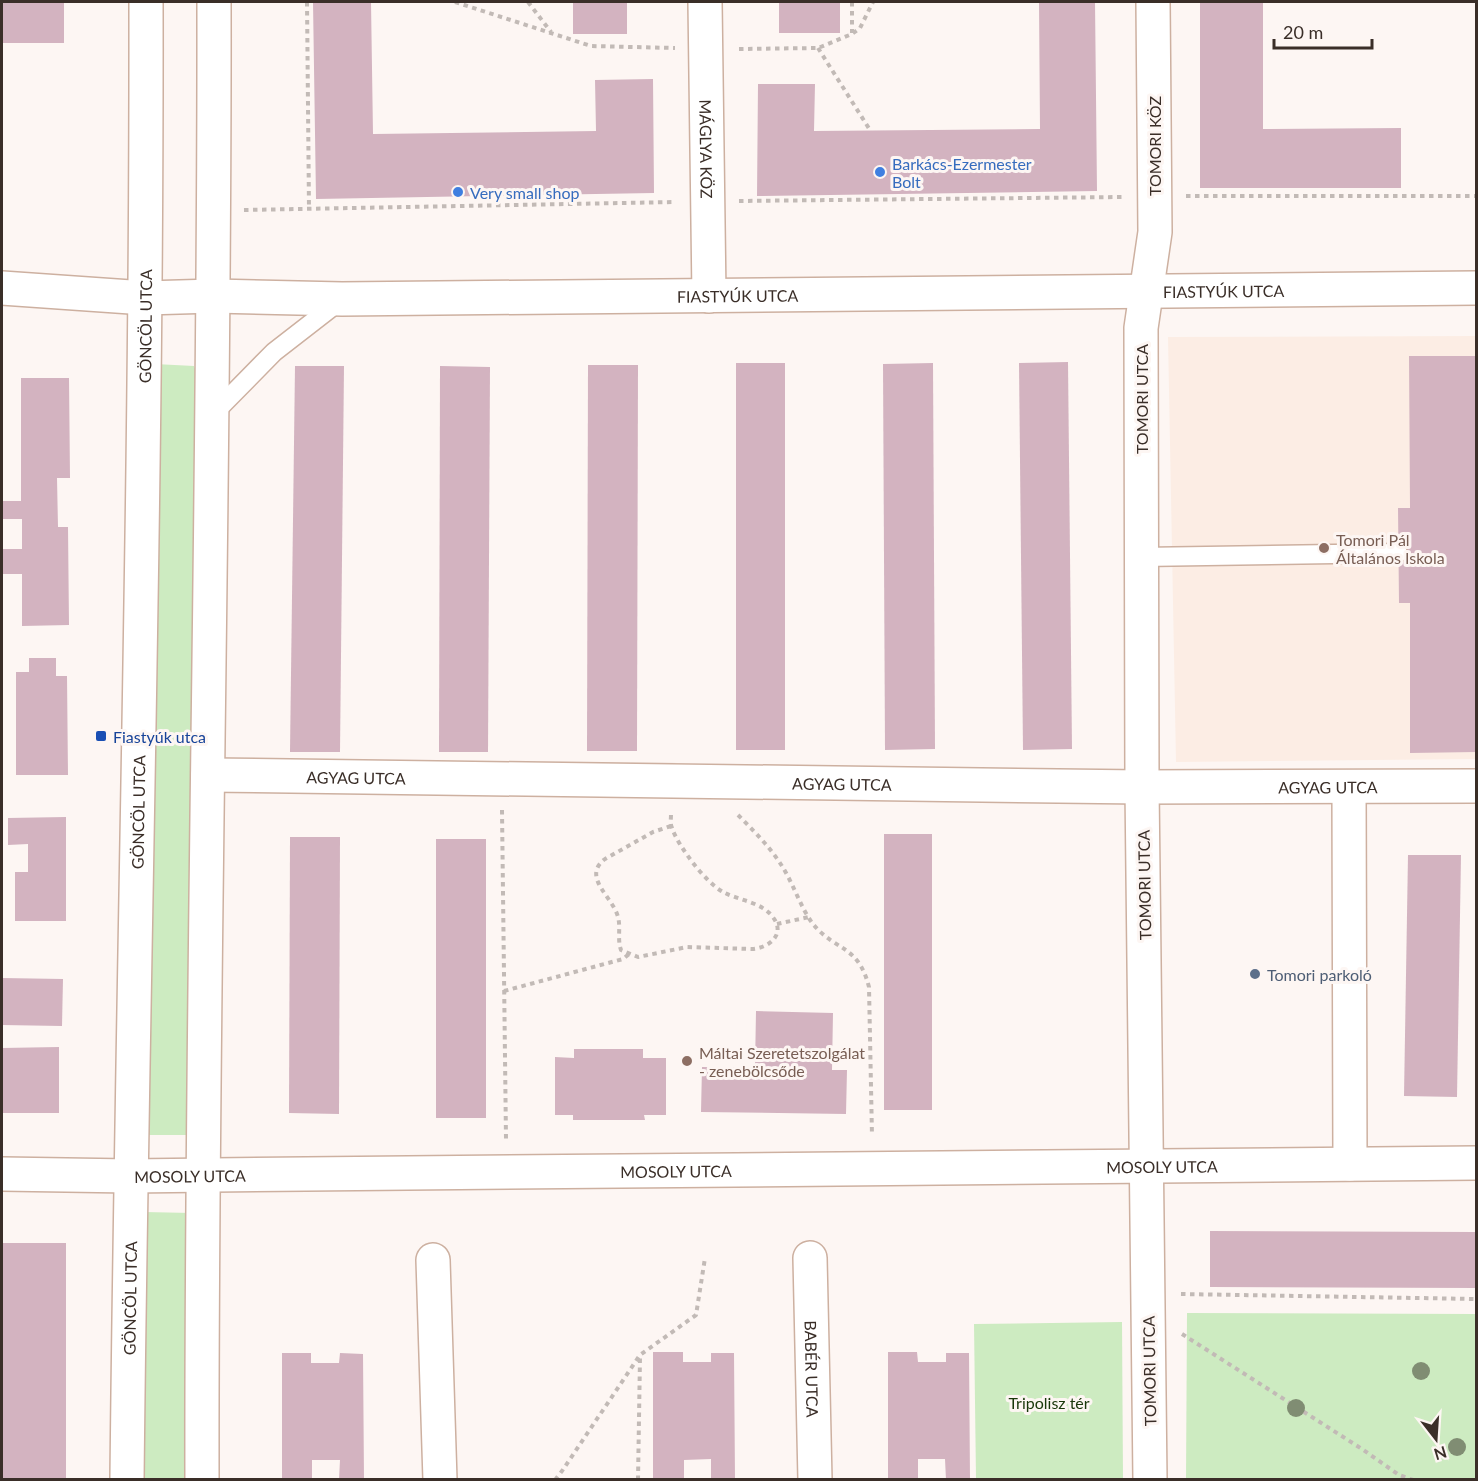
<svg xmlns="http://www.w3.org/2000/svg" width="1478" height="1481" viewBox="0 0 1478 1481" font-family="Lato,sans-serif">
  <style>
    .built { fill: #fcede4 }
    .green { fill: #cdebc1 }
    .building { fill: #d3b3c0 }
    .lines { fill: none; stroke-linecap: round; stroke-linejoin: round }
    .lane-casing { stroke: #cdb0a0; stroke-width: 21 }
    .street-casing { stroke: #cdb0a0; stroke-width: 36 }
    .secondary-casing { stroke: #cdb0a0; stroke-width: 36 }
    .path { stroke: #c2bab6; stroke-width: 4; stroke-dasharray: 4.5 4.5; stroke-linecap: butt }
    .lane { stroke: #fff; stroke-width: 18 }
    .street { stroke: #fff; stroke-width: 33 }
    .secondary { stroke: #fff; stroke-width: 33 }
    .tree { fill: #808d73 }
    .shop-dot { fill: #3f7fe0; stroke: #fdf6f3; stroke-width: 2 }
    .education-dot { fill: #8d6e63; stroke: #fdf6f3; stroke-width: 2 }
    .transit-dot { fill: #1a4fb4; stroke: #fdf6f3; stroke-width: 2 }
    .service-dot { fill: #5c6f8a; stroke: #fdf6f3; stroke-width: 2 }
    .labels { text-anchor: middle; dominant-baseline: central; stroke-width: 6; stroke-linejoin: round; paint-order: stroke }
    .street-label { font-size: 16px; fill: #3a2e28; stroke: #fdf6f3 }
    .shop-label { font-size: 16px; fill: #366cbe; stroke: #fdf6f3; text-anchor: start }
    .education-label { font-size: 16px; fill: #785e54; stroke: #fdf6f3; text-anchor: start }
    .transit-label { font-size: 16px; fill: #164399; stroke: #fdf6f3; text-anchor: start }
    .service-label { font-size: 16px; fill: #4e5e75; stroke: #fdf6f3; text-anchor: start }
    .park-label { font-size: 16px; fill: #19370a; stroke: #fdf6f3 }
  </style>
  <rect width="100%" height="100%" fill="#fdf6f3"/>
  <path class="built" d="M1476,336V759L1176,762L1168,337Z"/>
  <g class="green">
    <path d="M155,364L194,366L198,378L193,1135H143Z"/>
    <path d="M144,1212L192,1213L193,1479L141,1480Z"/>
    <path d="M1187,1313L1476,1314V1479H1186Z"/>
    <path d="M1122,1322L1123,1479H976L974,1324Z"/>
  </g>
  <g class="building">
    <rect x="2" y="2" width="62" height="41"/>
    <path d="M313,2H371L373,134L596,131L595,80L653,79L654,193L316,199Z"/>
    <rect x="573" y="2" width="54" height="32"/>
    <rect x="779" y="2" width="61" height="31"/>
    <path d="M1039,2H1095L1097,191L757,196L758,84H815L814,131L1040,129Z"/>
    <path d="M1200,2H1263V129L1401,128V188H1200Z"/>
    <path d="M1409,356H1476V752L1410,753V603H1399L1398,508H1410Z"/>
    <path d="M1068,362L1072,749L1023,750L1019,363Z"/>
    <rect x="736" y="363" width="49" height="387"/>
    <path d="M933,363L935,749L885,750L883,364Z"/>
    <path d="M588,365H638L637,751H587Z"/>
    <path d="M295,366H344L340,752H290Z"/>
    <path d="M440,366L490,367L488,752H439Z"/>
    <path d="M21,378H69L70,478H57L58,527H68L69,625L22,626V574H2V549H22V519H3V501H21Z"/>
    <path d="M29,658H56V676H67L68,775H16V672H29Z"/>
    <path d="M66,817V921H15V872H28V844L8,845V818Z"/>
    <rect x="884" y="834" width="48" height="276"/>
    <path d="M290,837H340L339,1114L289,1113Z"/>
    <rect x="436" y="839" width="50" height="279"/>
    <path d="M1408,855H1461L1457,1097L1404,1096Z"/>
    <path d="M2,978L63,979L62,1026L2,1025Z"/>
    <path d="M756,1011L833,1013L832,1070H847L846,1114L701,1112L702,1067L755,1068Z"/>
    <path d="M59,1047V1113H2V1048Z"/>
    <path d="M574,1049H643V1058H666V1115H644L645,1120H573V1115H555V1057L574,1058Z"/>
    <path d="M1210,1231L1476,1232V1288L1210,1287Z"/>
    <rect x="2" y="1243" width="64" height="237"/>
    <path d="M653,1352H683V1362H711V1353H734L735,1480H711V1459L684,1460V1480H653Z"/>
    <path d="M888,1352H917L918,1362H946V1353H969L970,1480H946L945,1459H918V1480H888Z"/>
    <path d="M282,1353H311V1363H339L340,1353L363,1354L364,1480H339L340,1460H312V1480H282Z"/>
  </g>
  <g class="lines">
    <g class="lane-casing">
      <g id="lane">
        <path d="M213,414L274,352L341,300"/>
        <path d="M1141,557L1398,553"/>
      </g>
    </g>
    <g class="street-casing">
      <g id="street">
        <path id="s1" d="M705,2L709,296"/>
        <path id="s2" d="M2,288L145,298L214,296L342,299L1476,288"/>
        <path id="s3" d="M208,775L1142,787L1476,786"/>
        <path d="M1349,787L1350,1164"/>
        <path id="s4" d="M2,1174L130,1176L306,1174L1476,1163"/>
        <path id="s5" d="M810,1258L815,1480"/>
        <path d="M433,1260L440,1480"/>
        <path d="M1150,1480L1142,787L1141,328L1155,232L1153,2"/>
      </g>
    </g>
    <g class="secondary-casing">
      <g id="secondary">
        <path id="s6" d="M127,1480C132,987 147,494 146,2"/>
        <path d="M202,1480C201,987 215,494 214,2"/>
      </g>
    </g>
    <g class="path">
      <path d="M307,2L309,209"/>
      <path d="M455,2L591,46L675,48"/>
      <path d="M528,2L551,32"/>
      <path d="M852,2V33"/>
      <path d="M818,48L870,130"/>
      <path d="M739,49L818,48L852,34L860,28L873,2"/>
      <path d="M1186,196H1476"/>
      <path d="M739,201L1122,197"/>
      <path d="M244,210L675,202"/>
      <path d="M502,810L506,1139"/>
      <path d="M738,815C753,830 768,845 780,863C793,882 800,907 813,924C836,952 858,944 869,987L872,1136"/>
      <path d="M671,826L653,832L605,859C581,877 613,897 618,917C621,928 617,939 621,950L638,957L687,947L752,949C769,948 787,934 772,916C761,902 738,900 723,892C706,883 678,846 672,828C670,824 671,819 671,814"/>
      <path d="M777,924L809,917"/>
      <path d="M504,991L623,959L629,954"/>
      <path d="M1181,1294L1476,1299"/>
      <path d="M1182,1334L1362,1449L1399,1475L1413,1480"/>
      <path d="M555,1480L562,1471L640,1355L696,1315L705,1258"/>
      <path d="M638,1480L640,1357"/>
    </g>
    <use href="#lane" class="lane"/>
    <use href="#street" class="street"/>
    <use href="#secondary" class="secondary"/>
  </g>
  <g class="tree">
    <circle cx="1421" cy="1371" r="9"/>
    <circle cx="1296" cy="1408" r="9"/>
    <circle cx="1457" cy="1447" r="9"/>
  </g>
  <g class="shop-dot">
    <circle cx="880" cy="172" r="6"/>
    <circle cx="458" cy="192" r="6"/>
  </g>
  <g class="education-dot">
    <circle cx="1324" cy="548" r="6"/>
    <circle cx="687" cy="1061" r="6"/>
  </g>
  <rect class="transit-dot" x="95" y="730" width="12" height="12" rx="3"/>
  <circle class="service-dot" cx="1255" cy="974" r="6"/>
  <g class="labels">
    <g class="street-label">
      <text transform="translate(1154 146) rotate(-90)">TOMORI KÖZ</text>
      <text stroke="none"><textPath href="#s1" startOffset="147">MÁGLYA KÖZ</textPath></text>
      <text stroke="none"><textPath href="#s2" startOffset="1222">FIASTYÚK UTCA</textPath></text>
      <text stroke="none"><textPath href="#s2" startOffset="736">FIASTYÚK UTCA</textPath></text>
      <text stroke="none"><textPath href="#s6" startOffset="1154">GÖNCÖL UTCA</textPath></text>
      <text transform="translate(1141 399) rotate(-90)">TOMORI UTCA</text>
      <text stroke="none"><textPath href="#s3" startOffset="148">AGYAG UTCA</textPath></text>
      <text stroke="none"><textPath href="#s3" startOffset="634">AGYAG UTCA</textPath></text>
      <text stroke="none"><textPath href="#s3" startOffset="1120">AGYAG UTCA</textPath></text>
      <text stroke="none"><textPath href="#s6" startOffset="668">GÖNCÖL UTCA</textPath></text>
      <text transform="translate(1144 885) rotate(-91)">TOMORI UTCA</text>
      <text stroke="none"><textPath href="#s4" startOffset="1160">MOSOLY UTCA</textPath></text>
      <text stroke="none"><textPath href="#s4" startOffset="674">MOSOLY UTCA</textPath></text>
      <text stroke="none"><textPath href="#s4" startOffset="188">MOSOLY UTCA</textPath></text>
      <text stroke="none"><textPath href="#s6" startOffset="182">GÖNCÖL UTCA</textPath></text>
      <text stroke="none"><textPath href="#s5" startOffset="111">BABÉR UTCA</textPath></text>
      <text transform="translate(1149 1371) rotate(-91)">TOMORI UTCA</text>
    </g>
    <g class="shop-label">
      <text x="892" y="163">Barkács-Ezermester<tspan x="892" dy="18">Bolt</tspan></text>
      <text x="470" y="192">Very small shop</text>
    </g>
    <g class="education-label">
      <text x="1336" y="539">Tomori Pál<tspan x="1336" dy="18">Általános Iskola</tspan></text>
      <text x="699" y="1052">Máltai Szeretetszolgálat<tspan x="699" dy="18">- zenebölcsőde</tspan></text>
    </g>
    <g class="transit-label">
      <text x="113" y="736">Fiastyúk utca</text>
    </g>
    <g class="service-label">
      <text x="1267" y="974">Tomori parkoló</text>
    </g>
    <g class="park-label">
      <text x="1049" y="1402">Tripolisz tér</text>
    </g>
  </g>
  <rect width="1478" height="1481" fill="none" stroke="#3a2e28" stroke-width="6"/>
  <g transform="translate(1436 1439) rotate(163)" stroke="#fdf6f3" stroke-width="4.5" paint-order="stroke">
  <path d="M0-4.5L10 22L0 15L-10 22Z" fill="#3a2e28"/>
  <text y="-9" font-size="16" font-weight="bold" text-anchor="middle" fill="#3a2e28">N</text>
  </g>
  <path d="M1274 39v9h98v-9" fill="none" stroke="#3a2e28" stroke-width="3"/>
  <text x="1283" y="39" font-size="18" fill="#3a2e28" stroke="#fdf6f3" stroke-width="4.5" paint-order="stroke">20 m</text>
</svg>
